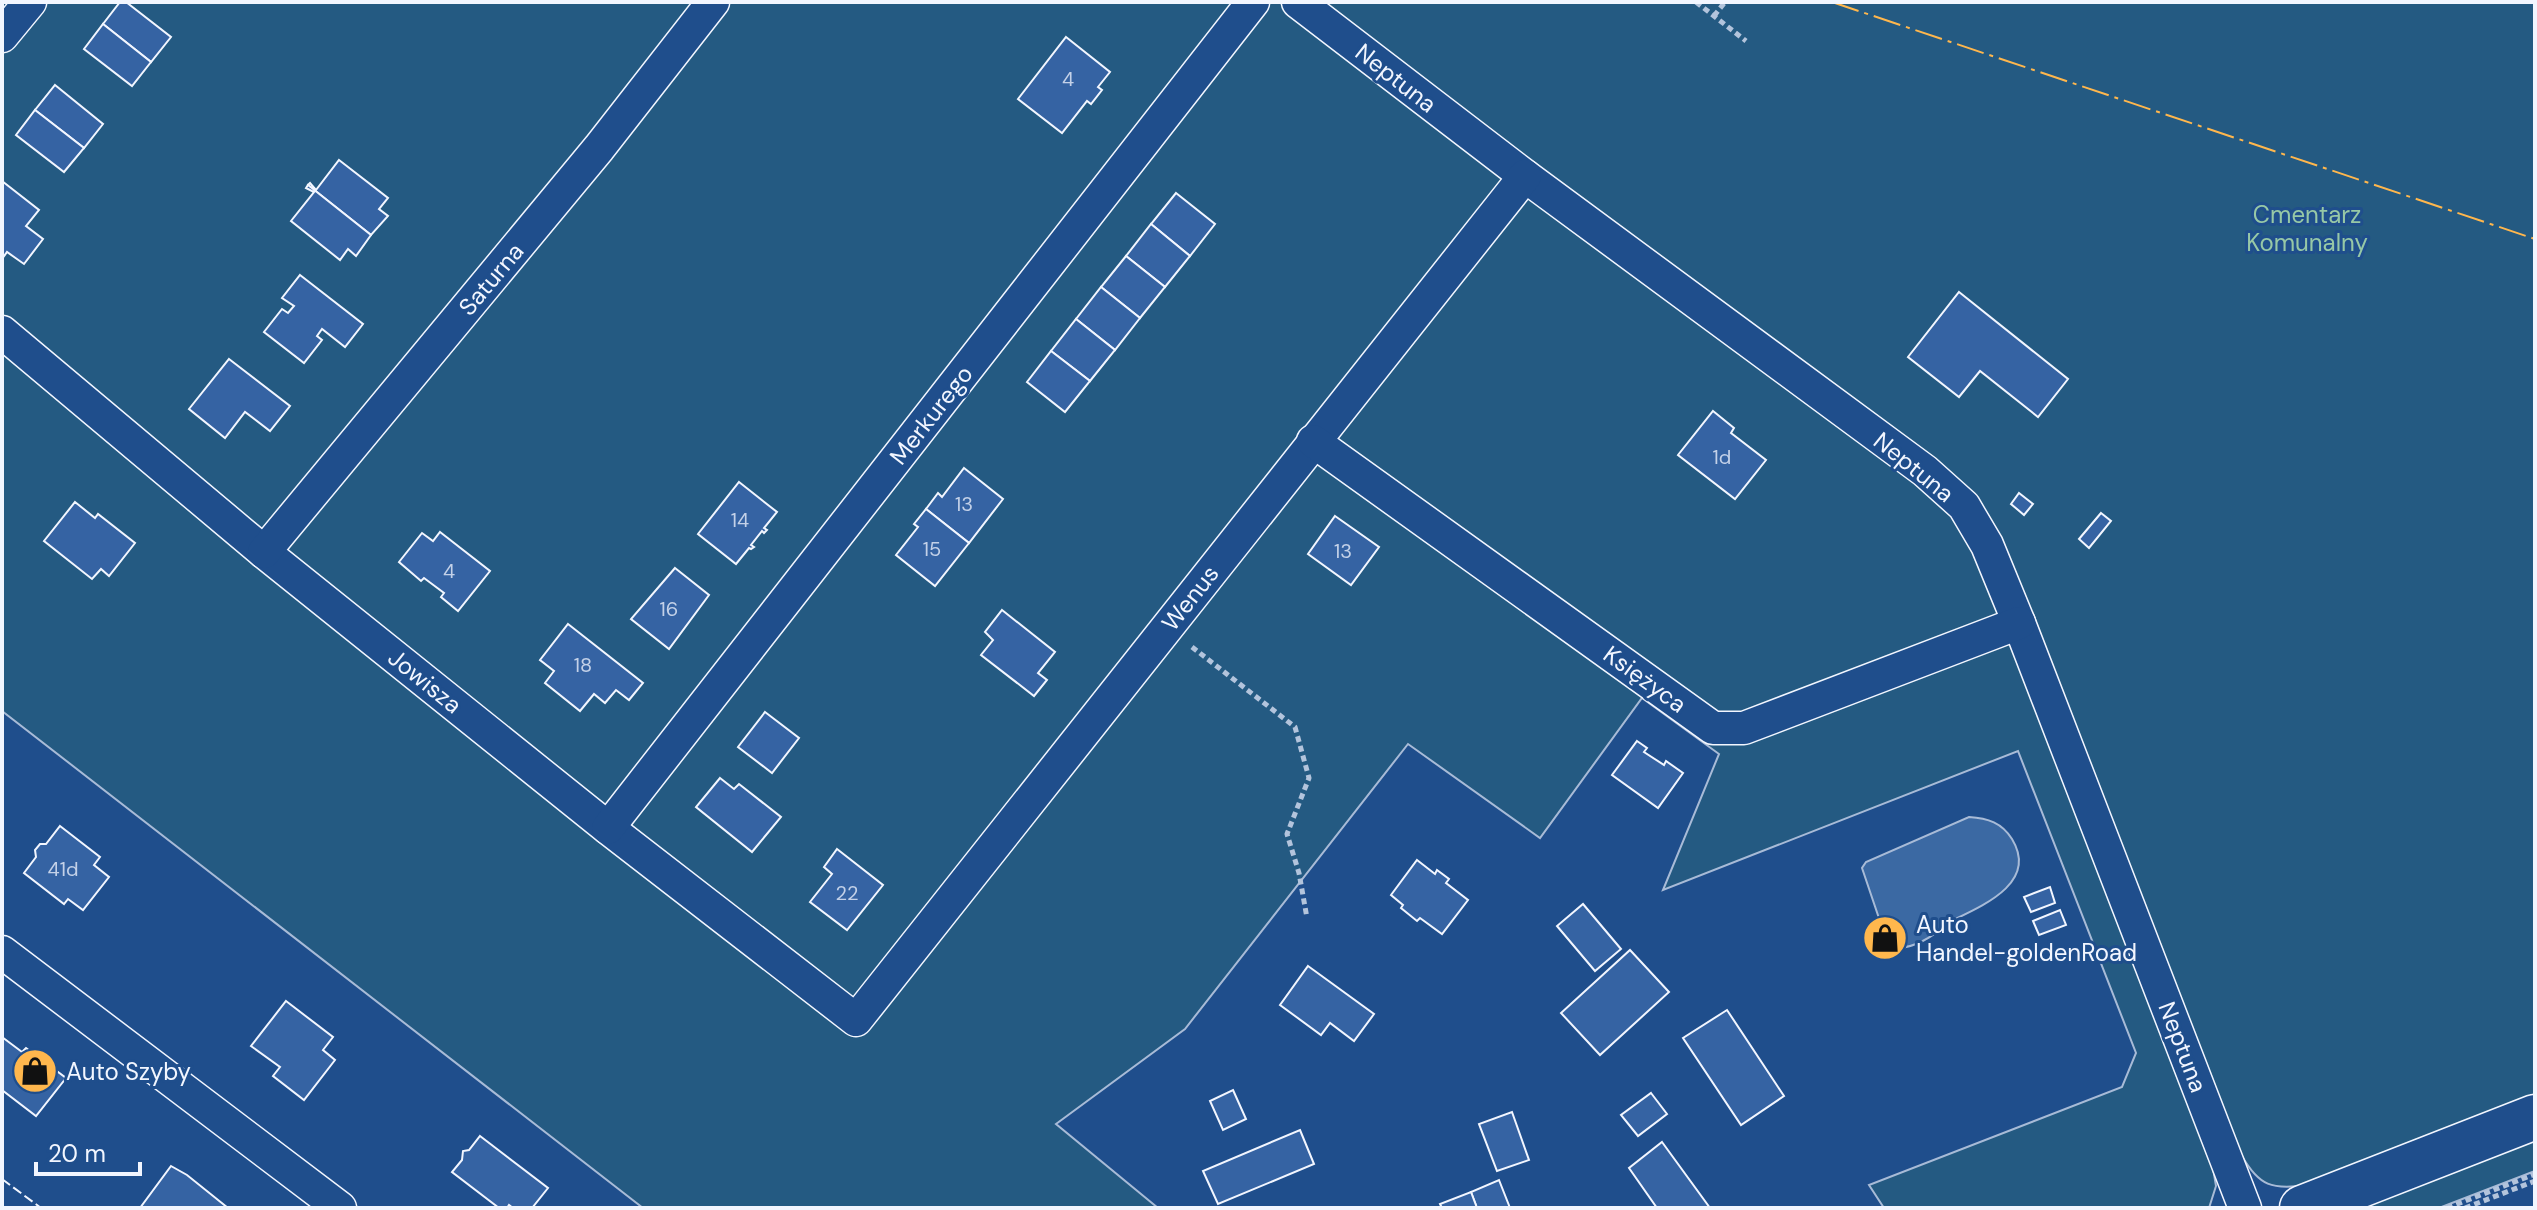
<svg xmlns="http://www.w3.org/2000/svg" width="2537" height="1210" viewBox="0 0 2537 1210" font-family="'DM Sans',sans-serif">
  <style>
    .green { fill: #245a82; stroke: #a8bbd7; stroke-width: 2 }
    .water { fill: #3b69a3; stroke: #a8bbd7; stroke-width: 2 }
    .building { fill: #3563a3; stroke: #f2f6ff; stroke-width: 2 }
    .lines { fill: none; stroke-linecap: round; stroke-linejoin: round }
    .street-casing { stroke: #f2f6ff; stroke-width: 35 }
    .secondary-casing { stroke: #f2f6ff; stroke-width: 47 }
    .path { stroke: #b3c4dc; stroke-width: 5; stroke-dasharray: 6 4; stroke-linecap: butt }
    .street { stroke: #1f4e8c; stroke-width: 32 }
    .secondary { stroke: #1f4e8c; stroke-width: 44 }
    .fence { stroke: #f2f6ff; stroke-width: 2; stroke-dasharray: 10 4; stroke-linecap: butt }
    .power { stroke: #ffb74d; stroke-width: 2; stroke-dasharray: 28 6 4 6; stroke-linecap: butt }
    .labels { text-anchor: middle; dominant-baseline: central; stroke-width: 6; stroke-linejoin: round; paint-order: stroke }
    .number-label { font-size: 20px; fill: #c3d1e8 }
    .street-label { font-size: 24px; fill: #f2f6ff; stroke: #1f4e8c }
    .park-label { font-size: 24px; fill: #97c8a6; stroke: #1f4e8c }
    .poi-label { font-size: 24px; fill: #f2f6ff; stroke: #1f4e8c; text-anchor: start }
  </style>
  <rect width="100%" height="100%" fill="#1f4e8c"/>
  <g class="green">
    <path d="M2,2H2535V1094L2307,1185C2272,1190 2259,1186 2242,1156L2213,1168L2216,1186L2209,1208H1884L1869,1185L2122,1087L2136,1053L2018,751L1663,890L1719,754L1642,698L1540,838L1408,744L1185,1029L1056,1124L1158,1208H643L2,711Z"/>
    <path d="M2535,1137V1171L2439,1208H2352Z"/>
  </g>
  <path class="water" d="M1969,817C1988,818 2002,823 2012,839C2040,885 1977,908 1945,924C1934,937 1912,949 1895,948L1884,933L1862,868L1866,862Z"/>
  <g class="building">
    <path d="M120,2H126L171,37L151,62L103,24Z"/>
    <path d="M103,24L151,62L132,86L84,49Z"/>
    <path d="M1066,37L1110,72L1098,87L1102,90L1091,104L1087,101L1062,133L1018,99Z"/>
    <path d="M55,85L103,124L84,148L35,110Z"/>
    <path d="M35,110L84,148L64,172L16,135Z"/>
    <path d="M339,160L388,198L379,209L388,216L371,235L308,185L310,183L316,190Z"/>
    <path d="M2,181L39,210L26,226L43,239L24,264L7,252L2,259Z"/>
    <path d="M308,185L371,235L356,256L348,249L340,260L291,221L314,192L306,188Z"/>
    <path d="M1176,193L1215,224L1190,256L1151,224Z"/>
    <path d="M1151,224L1190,256L1165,287L1126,256Z"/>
    <path d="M1126,256L1165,287L1140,318L1101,287Z"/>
    <path d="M300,275L363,324L345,347L322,329L317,336L322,340L304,363L264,332L282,309L288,313L294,306L282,298Z"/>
    <path d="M1101,287L1140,318L1115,350L1076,319Z"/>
    <path d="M1959,292L2068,379L2038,417L1980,371L1959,397L1908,357Z"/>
    <path d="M1076,319L1115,350L1090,381L1051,351Z"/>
    <path d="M1051,351L1090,381L1065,412L1027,382Z"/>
    <path d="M229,359L290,406L270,431L245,412L225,438L189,409Z"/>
    <path d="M1713,411L1734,428L1731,433L1766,460L1735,499L1678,455Z"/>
    <path d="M964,468L1003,499L969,543L926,509L938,493L942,497Z"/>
    <path d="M739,482L777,512L764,528L767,530L764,533L762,531L751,545L754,547L751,549L749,548L736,564L698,534Z"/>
    <path d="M2019,493L2033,504L2024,515L2011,504Z"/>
    <path d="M75,502L95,518L98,514L135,543L109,576L101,569L92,579L44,541Z"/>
    <path d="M926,509L969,543L935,586L896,555L918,527L914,524Z"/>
    <path d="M2101,513L2111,521L2089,548L2079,539Z"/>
    <path d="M1335,516L1379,547L1351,585L1308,554Z"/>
    <path d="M440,532L490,571L458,611L441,597L444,593L424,578L421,581L399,562L422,533L433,541Z"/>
    <path d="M675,568L709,595L669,649L631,619Z"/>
    <path d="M1002,610L1055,652L1038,673L1047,680L1034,696L981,655L993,640L985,632Z"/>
    <path d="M568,624L643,683L629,700L616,690L605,703L594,694L580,711L545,683L554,671L540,660Z"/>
    <path d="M765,712L799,738L772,773L738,747Z"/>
    <path d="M1637,741L1647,748L1644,752L1664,765L1666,761L1683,773L1658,808L1612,775Z"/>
    <path d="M720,778L734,789L739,784L781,817L752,852L696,807Z"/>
    <path d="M60,826L100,857L94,865L109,877L83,910L68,899L64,904L24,873L36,857L35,850L40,844H46Z"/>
    <path d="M837,849L883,885L847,930L810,902L832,874L824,867Z"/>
    <path d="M1417,860L1435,874L1437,870L1449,879L1446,883L1468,900L1442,934L1420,918L1417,921L1401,908L1403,905L1391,895Z"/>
    <path d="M2050,887L2055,903L2031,912L2024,897Z"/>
    <path d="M1583,904L1621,949L1595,971L1557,926Z"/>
    <path d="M2060,910L2066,925L2039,935L2033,921Z"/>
    <path d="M1630,950L1669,992L1600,1055L1561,1013Z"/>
    <path d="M1308,966L1374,1014L1354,1041L1330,1023L1321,1035L1280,1005Z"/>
    <path d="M286,1001L333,1037L323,1050L335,1060L304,1100L273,1076L280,1067L251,1046Z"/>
    <path d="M1727,1010L1784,1096L1741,1125L1683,1038Z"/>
    <path d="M2,1037L22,1052L26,1048L66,1078L36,1116L2,1090Z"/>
    <path d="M1233,1090L1246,1119L1223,1130L1210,1101Z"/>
    <path d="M1651,1093L1667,1114L1638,1136L1621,1115Z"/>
    <path d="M1512,1112L1529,1160L1497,1171L1479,1124Z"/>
    <path d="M1300,1130L1314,1164L1218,1204L1203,1171Z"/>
    <path d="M480,1136L548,1188L532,1208H513L509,1205L507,1208H499L452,1172L462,1160L463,1151L469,1150Z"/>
    <path d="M1662,1142L1710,1208H1657L1629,1168Z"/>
    <path d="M171,1166L187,1175L228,1208H140Z"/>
    <path d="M1499,1180L1510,1208H1477L1471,1192Z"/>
    <path d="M1471,1192L1477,1208H1442L1440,1204Z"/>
  </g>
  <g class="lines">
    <g class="street-casing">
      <g id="street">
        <path d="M1298,2L1525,176L1925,471L1964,506L1987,545L2019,623L2245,1208"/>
        <path d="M2,36L30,2"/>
        <path d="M2,332L264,552L608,828L856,1020L1525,176"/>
        <path d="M1313,441L1713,728H1744L2019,623"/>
        <path d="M264,552L599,148L713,2"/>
        <path d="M608,828L1253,2"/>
        <path d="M2,952L340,1208"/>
      </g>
    </g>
    <g class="secondary-casing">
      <path id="secondary" d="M2302,1208L2535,1117"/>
    </g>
    <g class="path">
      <path d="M1696,2L1746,41"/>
      <path d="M1714,16L1725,2"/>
      <path d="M1192,647L1295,727L1309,778L1287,834L1299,873L1307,918"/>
      <path d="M2447,1208L2535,1174"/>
      <path d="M2465,1208L2535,1181"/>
    </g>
    <use href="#street" class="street"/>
    <use href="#secondary" class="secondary"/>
    <path class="fence" d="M2,1179L41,1208"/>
    <path class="power" d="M1832,2L2535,239"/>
  </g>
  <defs>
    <g id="shop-disc" transform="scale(2.3)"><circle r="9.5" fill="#ffb74d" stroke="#1f4e8c"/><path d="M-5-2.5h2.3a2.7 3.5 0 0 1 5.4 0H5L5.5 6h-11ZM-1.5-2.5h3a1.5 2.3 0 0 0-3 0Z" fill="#111"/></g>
  </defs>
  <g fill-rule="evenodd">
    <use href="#shop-disc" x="1885" y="938"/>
    <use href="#shop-disc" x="35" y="1071"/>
  </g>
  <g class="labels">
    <g class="number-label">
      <text x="1068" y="79">4</text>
      <text x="1722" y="457">1d</text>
      <text x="964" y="504">13</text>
      <text x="740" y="520">14</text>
      <text x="932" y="549">15</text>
      <text x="1343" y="551">13</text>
      <text x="449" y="571">4</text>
      <text x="669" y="609">16</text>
      <text x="583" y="665">18</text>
      <text x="63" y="869">41d</text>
      <text x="847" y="893">22</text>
    </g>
    <g class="street-label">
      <text transform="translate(1396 78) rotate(38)">Neptuna</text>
      <text transform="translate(491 279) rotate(-50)">Saturna</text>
      <text transform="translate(931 415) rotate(-52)">Merkurego</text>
      <text transform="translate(1914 467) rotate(39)">Neptuna</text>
      <text transform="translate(1190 598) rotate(-52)">Wenus</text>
      <text transform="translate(1645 679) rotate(36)">Księżyca</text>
      <text transform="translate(425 681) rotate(39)">Jowisza</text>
      <text transform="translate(2183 1047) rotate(69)">Neptuna</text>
    </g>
    <g class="park-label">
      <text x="2307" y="214">Cmentarz<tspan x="2307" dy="28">Komunalny</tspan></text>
    </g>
    <g class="poi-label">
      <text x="1916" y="924">Auto<tspan x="1916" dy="28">Handel-goldenRoad</tspan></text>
      <text x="66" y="1071">Auto Szyby</text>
    </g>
  </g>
  <rect width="2537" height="1210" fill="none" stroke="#f2f6ff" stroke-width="8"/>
  <path d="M36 1162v12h104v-12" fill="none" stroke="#f2f6ff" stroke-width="4"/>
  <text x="48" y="1162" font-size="24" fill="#f2f6ff" stroke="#1f4e8c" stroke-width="6" paint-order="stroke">20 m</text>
</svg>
